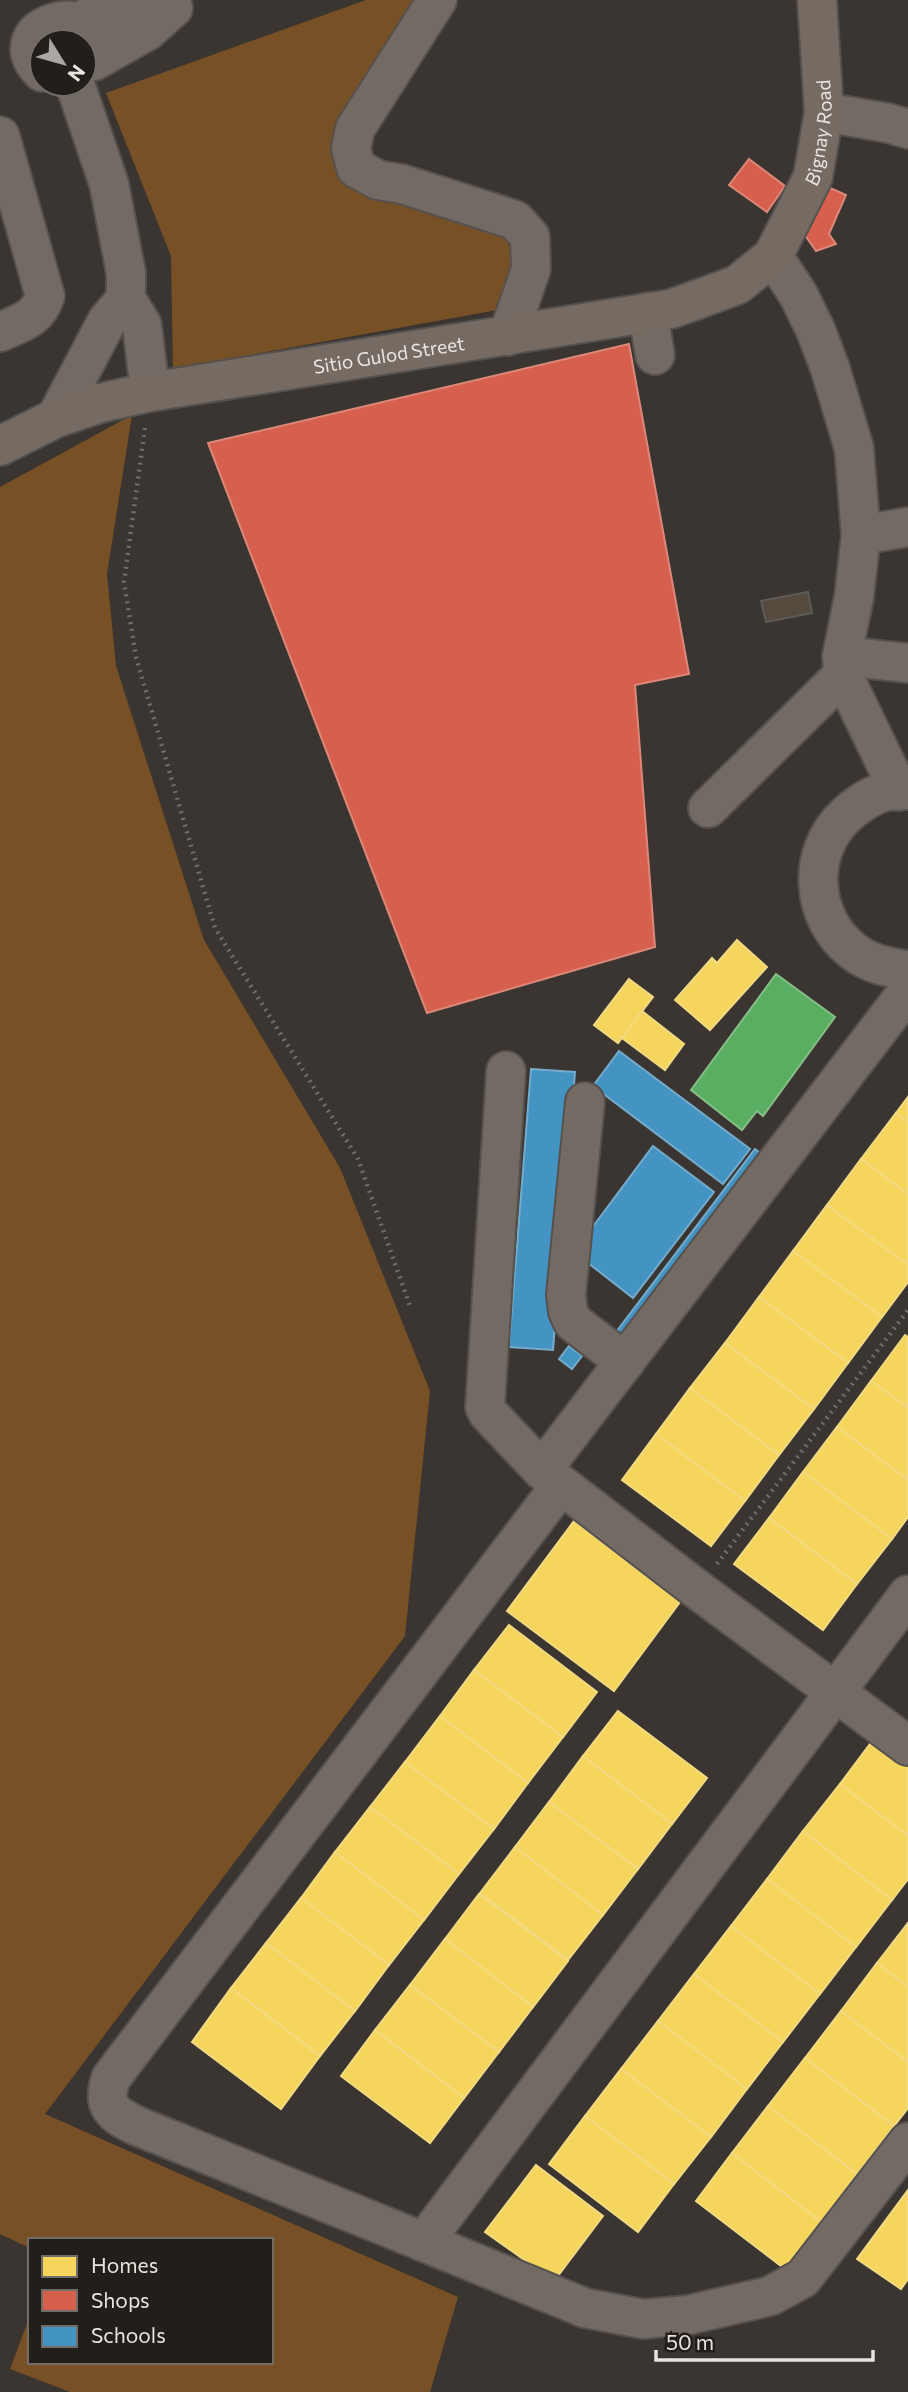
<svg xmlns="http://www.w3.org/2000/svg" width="908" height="2392" viewBox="0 0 908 2392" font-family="Commissioner,sans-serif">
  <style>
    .green { fill: #785025 }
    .homes { fill: #f6d55c; stroke: #f2da83; stroke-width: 2 }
    .shops { fill: #d6604d; stroke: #dc8879; stroke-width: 2 }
    .schools { fill: #4393c3; stroke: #75abcb; stroke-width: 2 }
    .public { fill: #5aae61; stroke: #85be87; stroke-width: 2 }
    .building { fill: #554a3e; stroke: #5e5a57; stroke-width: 2 }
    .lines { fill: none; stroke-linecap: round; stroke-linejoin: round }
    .minor-casing { stroke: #55514e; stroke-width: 42 }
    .major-casing { stroke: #55514e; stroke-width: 42 }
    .path { stroke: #736c67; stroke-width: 4.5; stroke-dasharray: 2 5; stroke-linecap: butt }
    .minor { stroke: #736b63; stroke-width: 38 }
    .major { stroke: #756b63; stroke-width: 38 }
    .labels { text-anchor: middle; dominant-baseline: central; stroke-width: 7; stroke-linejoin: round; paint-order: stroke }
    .street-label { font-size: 19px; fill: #eae4df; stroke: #221e1a }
  </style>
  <rect width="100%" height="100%" fill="#3a3531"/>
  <g class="green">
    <path d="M366,0H418L344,173L516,237L508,308L173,369L171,256L106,93Z"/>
    <path d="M132,415L107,574L116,666L204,940L340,1168L430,1391L405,1636L45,2114L458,2297L430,2392H70L10,2369L30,2316V2362H271V2240H30V2248L0,2234V487Z"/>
  </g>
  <g class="homes">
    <path d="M737,940L767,967L710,1030L675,1000L712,958L717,963Z"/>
    <path d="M629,979L653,997L618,1043L594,1025Z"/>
    <path d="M642,1011L684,1044L665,1070L622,1038Z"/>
    <path d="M908,1097V1122L896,1113Z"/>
    <path d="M896,1113L908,1122V1194L861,1159Z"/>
    <path d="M861,1159L908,1194V1265L827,1205Z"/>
    <path d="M827,1205L908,1265V1282L882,1317L793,1251Z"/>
    <path d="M793,1251L882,1317L848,1363L759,1297Z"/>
    <path d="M759,1297L848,1363L814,1409L725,1343Z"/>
    <path d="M905,1335L908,1337V1408L871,1381Z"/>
    <path d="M725,1343L814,1409L779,1455L690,1388Z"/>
    <path d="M871,1381L908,1408V1480L837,1427Z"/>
    <path d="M690,1388L779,1455L745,1501L656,1434Z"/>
    <path d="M837,1427L908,1480V1517L892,1539L803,1472Z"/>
    <path d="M656,1434L745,1501L711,1546L622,1480Z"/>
    <path d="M803,1472L892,1539L857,1584L769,1518Z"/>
    <path d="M769,1518L857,1584L823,1630L734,1564Z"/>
    <path d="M574,1521L680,1602L614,1691L507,1611Z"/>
    <path d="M509,1625L597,1692L563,1737L474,1670Z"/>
    <path d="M474,1670L563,1737L528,1783L440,1716Z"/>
    <path d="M618,1711L707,1778L672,1824L583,1756Z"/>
    <path d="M440,1716L528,1783L494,1829L405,1762Z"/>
    <path d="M876,1736L908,1761V1836L840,1784Z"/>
    <path d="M583,1756L672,1824L638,1869L549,1802Z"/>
    <path d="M405,1762L494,1829L459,1874L370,1807Z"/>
    <path d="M840,1784L908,1836V1879L892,1900L803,1831Z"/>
    <path d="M549,1802L638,1869L603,1915L515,1847Z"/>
    <path d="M370,1807L459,1874L424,1920L335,1852Z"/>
    <path d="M803,1831L892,1900L856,1947L767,1879Z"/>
    <path d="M515,1847L603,1915L568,1960L480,1893Z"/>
    <path d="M335,1852L424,1920L389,1965L301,1898Z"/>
    <path d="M767,1879L856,1947L820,1994L731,1926Z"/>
    <path d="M479,1894L568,1961L533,2007L445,1939Z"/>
    <path d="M301,1898L389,1965L355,2011L266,1943Z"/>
    <path d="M908,1923V1987L877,1963Z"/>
    <path d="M731,1926L820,1994L783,2042L694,1974Z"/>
    <path d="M445,1939L533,2007L499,2052L410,1985Z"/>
    <path d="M266,1943L355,2011L320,2056L231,1988Z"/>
    <path d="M877,1963L908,1987V2062L841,2011Z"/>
    <path d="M694,1974L783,2042L747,2089L658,2021Z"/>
    <path d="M410,1985L499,2052L464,2098L375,2030Z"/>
    <path d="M231,1988L320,2056L281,2109L192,2042Z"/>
    <path d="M841,2011L908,2062V2108L894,2126L805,2058Z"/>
    <path d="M658,2021L747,2089L711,2137L621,2069Z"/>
    <path d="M375,2030L464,2098L430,2143L341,2076Z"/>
    <path d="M805,2058L894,2126L857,2174L768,2106Z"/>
    <path d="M621,2069L711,2137L674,2184L585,2116Z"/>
    <path d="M768,2106L857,2174L821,2222L732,2153Z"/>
    <path d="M585,2116L674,2184L638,2232L549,2164Z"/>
    <path d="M732,2153L821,2222L785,2269L696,2201Z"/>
    <path d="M536,2165L603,2216L554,2281L485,2232Z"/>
    <path d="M908,2190V2279L901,2289L857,2259Z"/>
  </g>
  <g class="shops">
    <path d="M749,159L785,186L767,212L729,185Z"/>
    <path d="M819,183L846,195L829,234L836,244L816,251L800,228Z"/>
    <path d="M629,344L689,674L635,685L655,947L427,1013L208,443Z"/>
  </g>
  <g class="schools">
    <path d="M619,1051L750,1149L723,1184L593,1086Z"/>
    <path d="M531,1069L575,1072L553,1350L509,1347Z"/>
    <path d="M653,1146L714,1192L633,1298L574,1252Z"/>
    <path d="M755,1149L769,1160L626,1346L613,1336Z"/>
    <path d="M569,1346L582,1356L572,1369L559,1359Z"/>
  </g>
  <path class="public" d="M776,974L835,1017L763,1116L757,1111L742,1130L691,1090Z"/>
  <path class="building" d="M808,592L812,613L766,622L761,601Z"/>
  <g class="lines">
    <g class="minor-casing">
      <g id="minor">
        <path d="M437,0L355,129L351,148L356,168L378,180L402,184L515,220L530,237L531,269L508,336"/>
        <path d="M88,17L141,1L173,8L147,31L94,61"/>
        <path d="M42,72C0,30 81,0 98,39"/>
        <path d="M75,84L109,184L126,273V299L142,325L150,392"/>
        <path d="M824,112L888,123L908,129"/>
        <path d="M0,136L45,296C38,319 20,323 0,332"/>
        <path d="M773,256L799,296L816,331L830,368L854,448L861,535L854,597L842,656L843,675L899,791"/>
        <path d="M648,312L655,355"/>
        <path d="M56,418L107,321L126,299"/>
        <path d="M861,535L908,527"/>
        <path d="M842,656L908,663"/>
        <path d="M908,790C901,791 893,790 887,791C871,795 857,805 846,815C806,852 810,918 853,951C869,964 889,968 908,970"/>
        <path d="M708,808L843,675"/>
        <path d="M506,1071L485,1407L488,1413L542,1470L698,1590L908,1746"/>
        <path d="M585,1102L566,1295L568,1311L573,1322L625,1362"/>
        <path d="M542,1470L908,991"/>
        <path d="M908,1595L424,2242L585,2308L643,2319L688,2315L770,2296L803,2278L908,2142"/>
        <path d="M424,2242L137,2126C113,2114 101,2107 111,2078L561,1485"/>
      </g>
    </g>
    <g class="major-casing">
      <g id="major">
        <path id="s1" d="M0,446L56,418L100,403L150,392L671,309L737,285L773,256L813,177L824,112L817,0"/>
      </g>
    </g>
    <g class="path">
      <path d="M145,428L124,582L136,657L215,928L358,1159L411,1309"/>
      <path d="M717,1564L908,1310"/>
    </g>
    <use href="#minor" class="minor"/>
    <use href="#major" class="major"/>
  </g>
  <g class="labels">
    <g class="street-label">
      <text stroke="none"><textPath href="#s1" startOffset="938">Bignay Road</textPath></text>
      <text stroke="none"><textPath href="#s1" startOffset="402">Sitio Gulod Street</textPath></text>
    </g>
  </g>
  <rect x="28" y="2238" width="245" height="126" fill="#221e1a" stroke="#726d69" stroke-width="2"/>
  <rect x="42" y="2256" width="35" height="21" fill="#f6d55c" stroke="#726d69" stroke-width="2"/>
  <text x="91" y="2273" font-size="21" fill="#eae4df">Homes</text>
  <rect x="42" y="2290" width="35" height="21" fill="#d6604d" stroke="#726d69" stroke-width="2"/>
  <text x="91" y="2308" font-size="21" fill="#eae4df">Shops</text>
  <rect x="42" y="2326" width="35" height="21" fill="#4393c3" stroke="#726d69" stroke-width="2"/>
  <text x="91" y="2343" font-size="21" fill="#eae4df">Schools</text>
  <g transform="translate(63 63) rotate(127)"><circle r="33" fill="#221e1a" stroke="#726d69" stroke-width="2"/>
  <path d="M0-5L12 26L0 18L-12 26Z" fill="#aca7a2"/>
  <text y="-10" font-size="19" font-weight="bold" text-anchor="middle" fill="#eae4df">N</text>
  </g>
  <path d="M656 2350v10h217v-10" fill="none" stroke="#eae4df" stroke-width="3.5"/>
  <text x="666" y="2350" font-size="21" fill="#eae4df" stroke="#221e1a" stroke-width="5" paint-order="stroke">50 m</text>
</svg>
